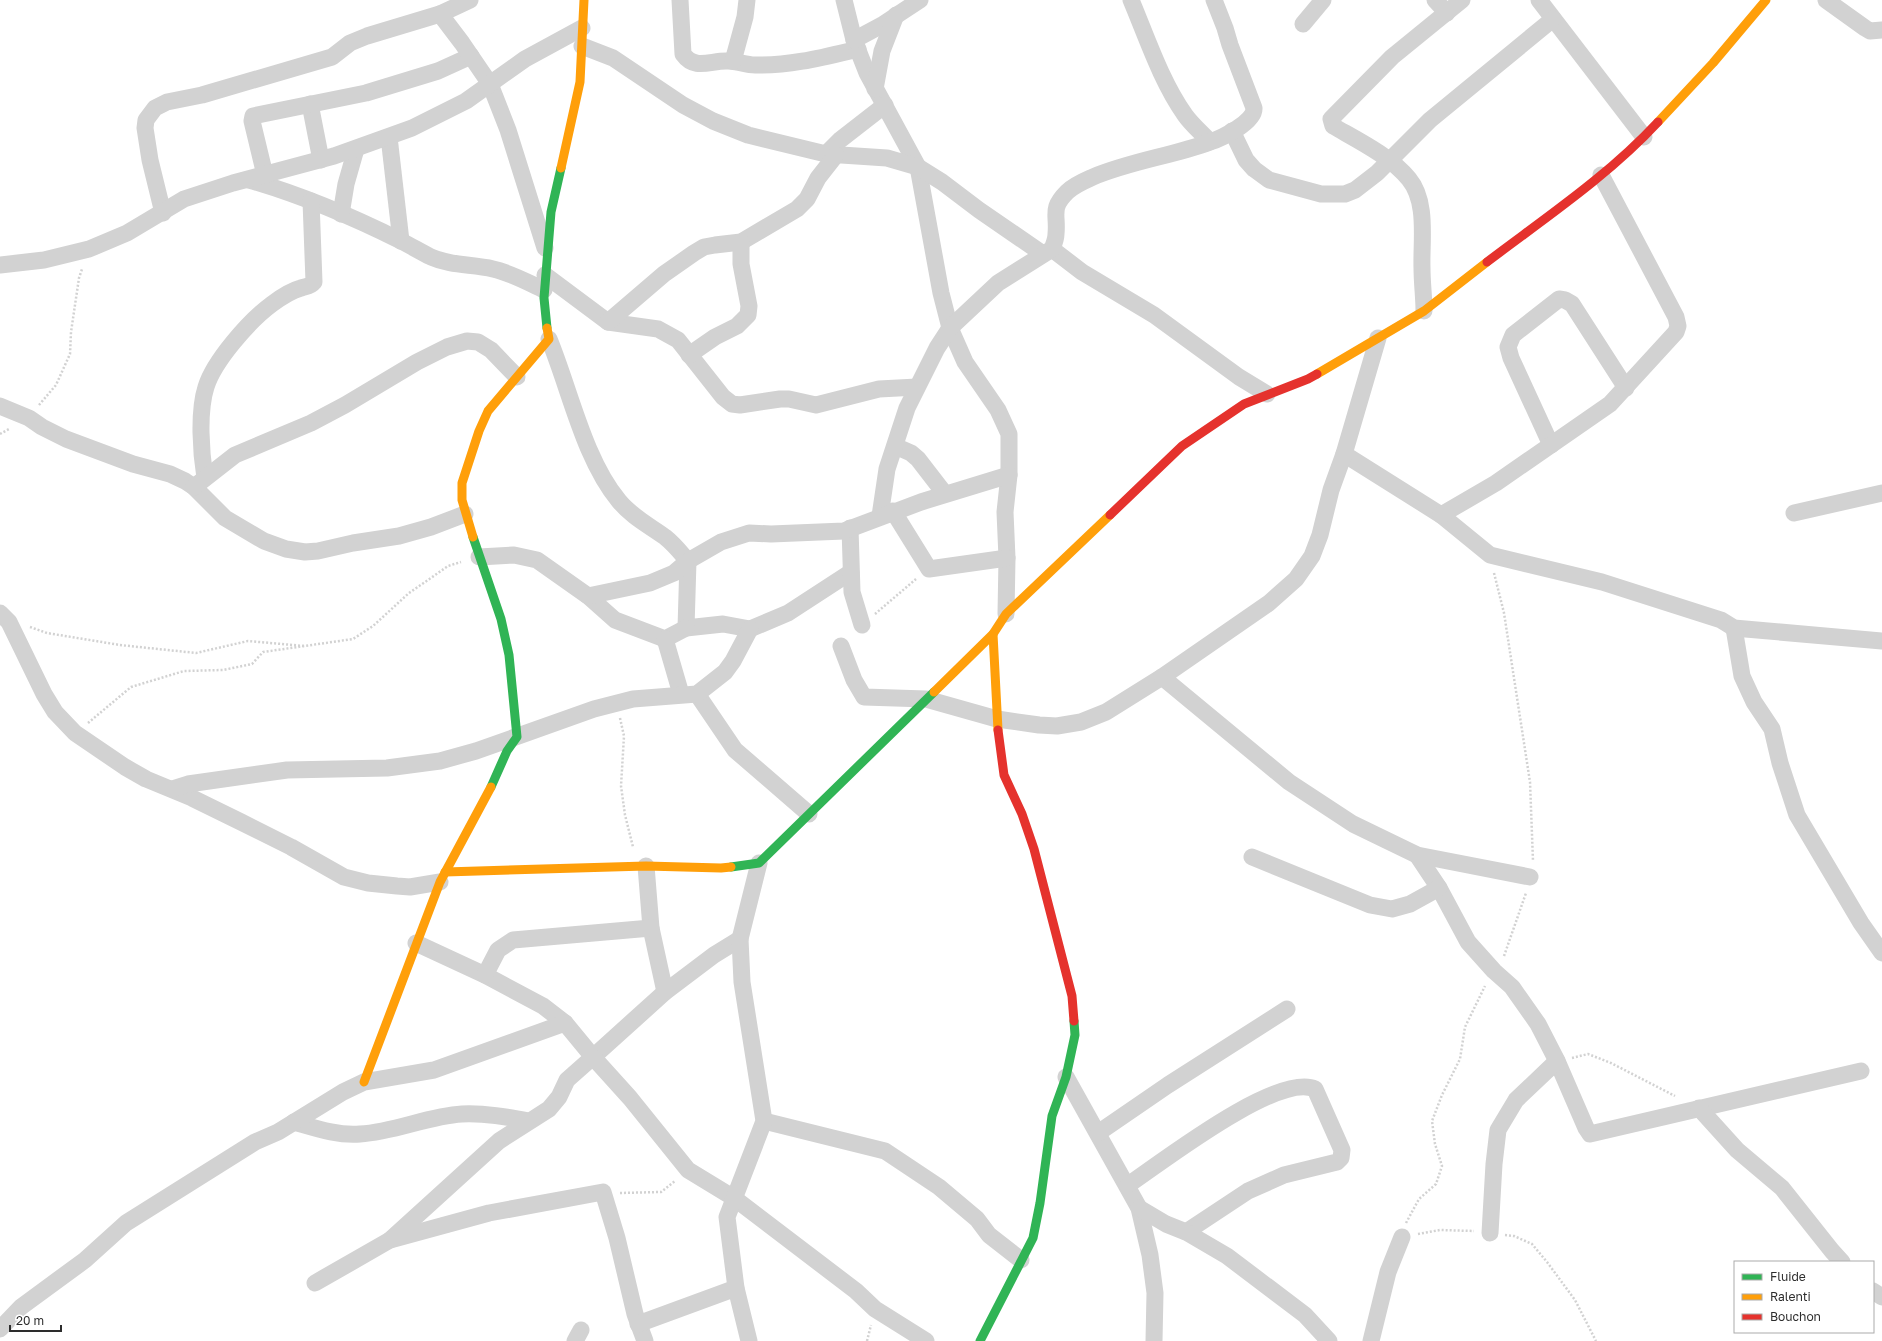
<svg xmlns="http://www.w3.org/2000/svg" width="1882" height="1341" viewBox="0 0 1882 1341" font-family="'Golos Text',sans-serif">
  <style>
    .lines { fill: none; stroke-linecap: round; stroke-linejoin: round }
    .path { stroke: #d2d2d2; stroke-width: 2.5; stroke-dasharray: 2 2; stroke-linecap: butt }
    .street { stroke: #d2d2d2; stroke-width: 17 }
    .fast { stroke: #30b455; stroke-width: 9 }
    .slow { stroke: #ff9f0a; stroke-width: 9 }
    .jam { stroke: #e5322d; stroke-width: 9 }
  </style>
  <rect width="100%" height="100%" fill="#fff"/>
  <g class="lines">
    <g class="path">
      <path d="M39,405L56,385L70,354L71,332L79,278L82,269"/>
      <path d="M0,434L9,429"/>
      <path d="M1494,573L1504,613L1530,782L1533,861"/>
      <path d="M875,614L916,579"/>
      <path d="M30,627L47,633L120,645L196,653L248,641L304,646"/>
      <path d="M620,718L624,736L621,786L625,815L633,847"/>
      <path d="M88,723L131,687L184,671L223,670L252,664L263,652L353,639L373,626L409,593L428,580L448,566L461,562"/>
      <path d="M1504,956L1526,893"/>
      <path d="M1572,1058L1588,1054L1611,1063L1675,1096"/>
      <path d="M620,1193L661,1192L675,1181"/>
      <path d="M1406,1223L1419,1199L1436,1184L1442,1166L1435,1144L1432,1121L1442,1095L1460,1059L1465,1027L1485,986"/>
      <path d="M1418,1234L1440,1230L1474,1231"/>
      <path d="M1505,1235L1514,1236L1532,1244L1547,1262L1575,1300L1596,1341"/>
      <path d="M867,1341L871,1325"/>
    </g>
    <g class="street">
      <path d="M680,0L683,54C695,71 711,60 728,61C737,61 746,65 755,65C790,66 824,57 858,49"/>
      <path d="M844,0L854,40L867,73L918,167L941,293L950,328L965,362L998,410L1009,434V475L1005,512L1007,558L1006,614"/>
      <path d="M1131,0C1147,38 1161,81 1185,115C1192,125 1202,133 1210,142"/>
      <path d="M1435,0L1447,13"/>
      <path d="M1539,0L1644,137"/>
      <path d="M1826,0L1865,28L1870,31L1882,30"/>
      <path d="M440,14L470,0"/>
      <path d="M1303,24L1323,0"/>
      <path d="M854,40L882,25L920,0"/>
      <path d="M582,46L613,58L683,105L713,121L748,135L826,154L887,158L918,167L942,182L979,210L1043,254"/>
      <path d="M733,61L745,17L747,0"/>
      <path d="M875,89L882,51L896,15"/>
      <path d="M310,104L321,160"/>
      <path d="M1232,131L1246,160L1254,169L1269,180L1321,194H1345L1355,190L1377,173L1430,120L1553,19"/>
      <path d="M389,137L401,241"/>
      <path d="M826,154L840,140L885,105"/>
      <path d="M265,175L252,121L253,116L366,93L438,71L471,56"/>
      <path d="M249,180C301,195 353,217 401,241C411,246 421,252 431,257C451,266 472,264 493,269C511,273 527,282 544,290"/>
      <path d="M163,213L150,160L145,128L146,120L155,108L167,102L202,95L332,57L350,43L367,36L440,14L462,43L490,84L508,130L545,248"/>
      <path d="M341,214L346,184L356,149"/>
      <path d="M1052,249L1082,272L1154,315L1239,377L1267,394"/>
      <path d="M0,265L44,260L89,249L127,233L184,199L233,183L334,156L412,128L466,101L525,59L582,28"/>
      <path d="M545,275L608,322L658,329L678,340L723,397L732,404L740,405L780,399H789L816,405L879,389L917,387"/>
      <path d="M1424,311C1424,297 1422,283 1422,268C1421,241 1428,202 1409,179C1390,156 1359,141 1333,126L1331,119L1392,57L1462,0"/>
      <path d="M608,322L664,274L694,253L704,247L715,245L741,242L797,209L807,199L818,178L836,155"/>
      <path d="M549,339C570,390 584,459 619,501C632,517 650,526 665,537C674,544 681,553 688,561L686,628L723,624L750,629L788,613L851,572"/>
      <path d="M689,355L715,337L737,326L748,315L749,306L741,264V242"/>
      <path d="M0,406L29,418L42,427L66,439L133,464L170,474L185,481L194,487L225,518L264,541L286,549L305,552L318,551L353,543L399,536L431,527L465,514"/>
      <path d="M1551,445L1511,358L1508,347L1513,335L1559,299L1565,300L1572,304L1626,388"/>
      <path d="M895,446L911,453L918,459L945,494"/>
      <path d="M1344,454L1441,515L1490,555L1602,582L1721,620L1734,628L1882,641"/>
      <path d="M205,478C201,453 198,412 206,387C214,361 249,321 272,304C280,298 290,291 301,288C306,286 310,287 314,282L311,201"/>
      <path d="M194,487L235,455L311,423L345,405L417,362L447,347L467,341L478,342L491,350L517,377"/>
      <path d="M893,511L929,569L1007,558"/>
      <path d="M1794,513L1882,493"/>
      <path d="M1441,515L1496,483L1610,404L1676,332L1678,326L1676,317L1601,175"/>
      <path d="M880,516L887,469L907,408L937,348L950,328L998,283L1052,249C1054,244 1056,239 1056,234C1058,214 1050,209 1067,192C1074,185 1084,181 1093,177C1131,161 1172,156 1210,142C1222,138 1255,122 1254,108L1230,45L1225,28L1214,0"/>
      <path d="M850,528L852,592L862,625"/>
      <path d="M479,557L514,555L537,560L588,596L615,620L665,639L686,628"/>
      <path d="M588,596L650,583L674,573L688,561L721,542L749,533L771,534L844,531L921,502L1009,475"/>
      <path d="M0,613L9,622L44,694L55,712L75,733L125,767L146,779L192,798L241,822L291,847L344,877L368,883L397,886L410,887L440,882"/>
      <path d="M1734,628L1742,676L1754,702L1772,729L1780,763L1797,815L1861,923L1882,953"/>
      <path d="M665,639L681,694"/>
      <path d="M841,646L854,680L864,697L926,699L997,719L1039,725L1057,726L1081,722L1106,712L1162,677L1269,603L1296,579L1312,556L1320,535L1331,490L1344,454L1378,338"/>
      <path d="M1162,677L1289,782L1353,824L1417,855L1530,877"/>
      <path d="M697,694L735,750L809,814"/>
      <path d="M172,789L188,784L287,770L387,768L440,761L476,751L594,709L633,699L697,694L725,672L733,661L750,629"/>
      <path d="M1417,855L1439,888L1468,942L1494,971L1512,987L1538,1024L1557,1061L1586,1128L1590,1134L1861,1071"/>
      <path d="M1252,857L1370,905L1392,909L1410,904L1439,888"/>
      <path d="M646,866L651,928L665,992"/>
      <path d="M416,943L485,975L543,1006L565,1023L593,1057L665,992L714,955L740,939"/>
      <path d="M485,975L498,950L513,940L651,928"/>
      <path d="M1066,1077L1139,1208L1150,1255L1155,1293L1154,1341"/>
      <path d="M1699,1108L1737,1150L1782,1188L1832,1251L1842,1262"/>
      <path d="M764,1121L885,1151L939,1187L977,1219L989,1235L1021,1260"/>
      <path d="M294,1122C315,1128 338,1136 360,1134C395,1132 428,1116 462,1114C485,1113 507,1117 529,1121"/>
      <path d="M1098,1133L1168,1085L1287,1009"/>
      <path d="M1128,1185C1162,1162 1278,1072 1315,1089L1342,1150L1341,1158L1337,1162L1284,1175L1248,1191L1186,1232"/>
      <path d="M1139,1208L1166,1224L1186,1232L1227,1256L1305,1315L1329,1341"/>
      <path d="M1490,1233L1494,1164L1498,1130L1516,1100L1557,1061"/>
      <path d="M390,1240L499,1141L549,1109L559,1097L567,1080L593,1057L630,1098L688,1170L734,1198L856,1291L875,1309L926,1341"/>
      <path d="M315,1283L390,1240L489,1213L603,1192L617,1238L635,1314L645,1341"/>
      <path d="M1873,1291L1882,1297"/>
      <path d="M638,1324L736,1288"/>
      <path d="M0,1329L21,1307L85,1260L126,1223L255,1142L278,1132L343,1092L364,1082L434,1070L565,1023"/>
      <path d="M575,1341L581,1330"/>
      <path d="M749,1341L736,1288L727,1217L764,1121L742,982L740,939L759,863"/>
      <path d="M1371,1341L1388,1272L1402,1237"/>
    </g>
    <g class="fast">
      <path d="M547,328L544,298L551,212L561,168"/>
      <path d="M473,537L501,619L509,655L517,737L507,751L491,787"/>
      <path d="M731,867L759,863L934,692"/>
      <path d="M980,1341L1033,1238L1040,1203L1052,1116L1066,1077L1075,1035L1074,1021"/>
    </g>
    <g class="slow">
      <path d="M1658,122L1713,63L1766,0"/>
      <path d="M561,168L580,82L584,0"/>
      <path d="M1317,374L1424,311L1487,262"/>
      <path d="M473,537L462,500V483L479,431L488,411L549,339L547,328"/>
      <path d="M993,634L998,730"/>
      <path d="M934,692L993,634L1006,614L1110,515"/>
      <path d="M445,872L646,866L721,868L731,867"/>
      <path d="M364,1082L440,882L491,787"/>
    </g>
    <g class="jam">
      <path d="M1487,262C1545,218 1608,176 1658,122"/>
      <path d="M1110,515L1182,446L1244,404L1308,379L1317,374"/>
      <path d="M998,730L1004,775L1022,814L1034,849L1072,996L1074,1021"/>
    </g>
  </g>
  <rect x="1734" y="1261" width="140" height="72" fill="#ffffff" stroke="#ababab"/>
  <rect x="1742" y="1274" width="20" height="6" fill="#30b455" stroke="#ababab"/>
  <text x="1770" y="1281" font-size="12" fill="#2d2d2d">Fluide</text>
  <rect x="1742" y="1294" width="20" height="6" fill="#ff9f0a" stroke="#ababab"/>
  <text x="1770" y="1301" font-size="12" fill="#2d2d2d">Ralenti</text>
  <rect x="1742" y="1314" width="20" height="6" fill="#e5322d" stroke="#ababab"/>
  <text x="1770" y="1321" font-size="12" fill="#2d2d2d">Bouchon</text>
  <path d="M10 1325v6h51v-6" fill="none" stroke="#2d2d2d" stroke-width="2"/>
  <text x="16" y="1325" font-size="12" fill="#2d2d2d" stroke="#ffffff" stroke-width="3" paint-order="stroke">20 m</text>
</svg>
